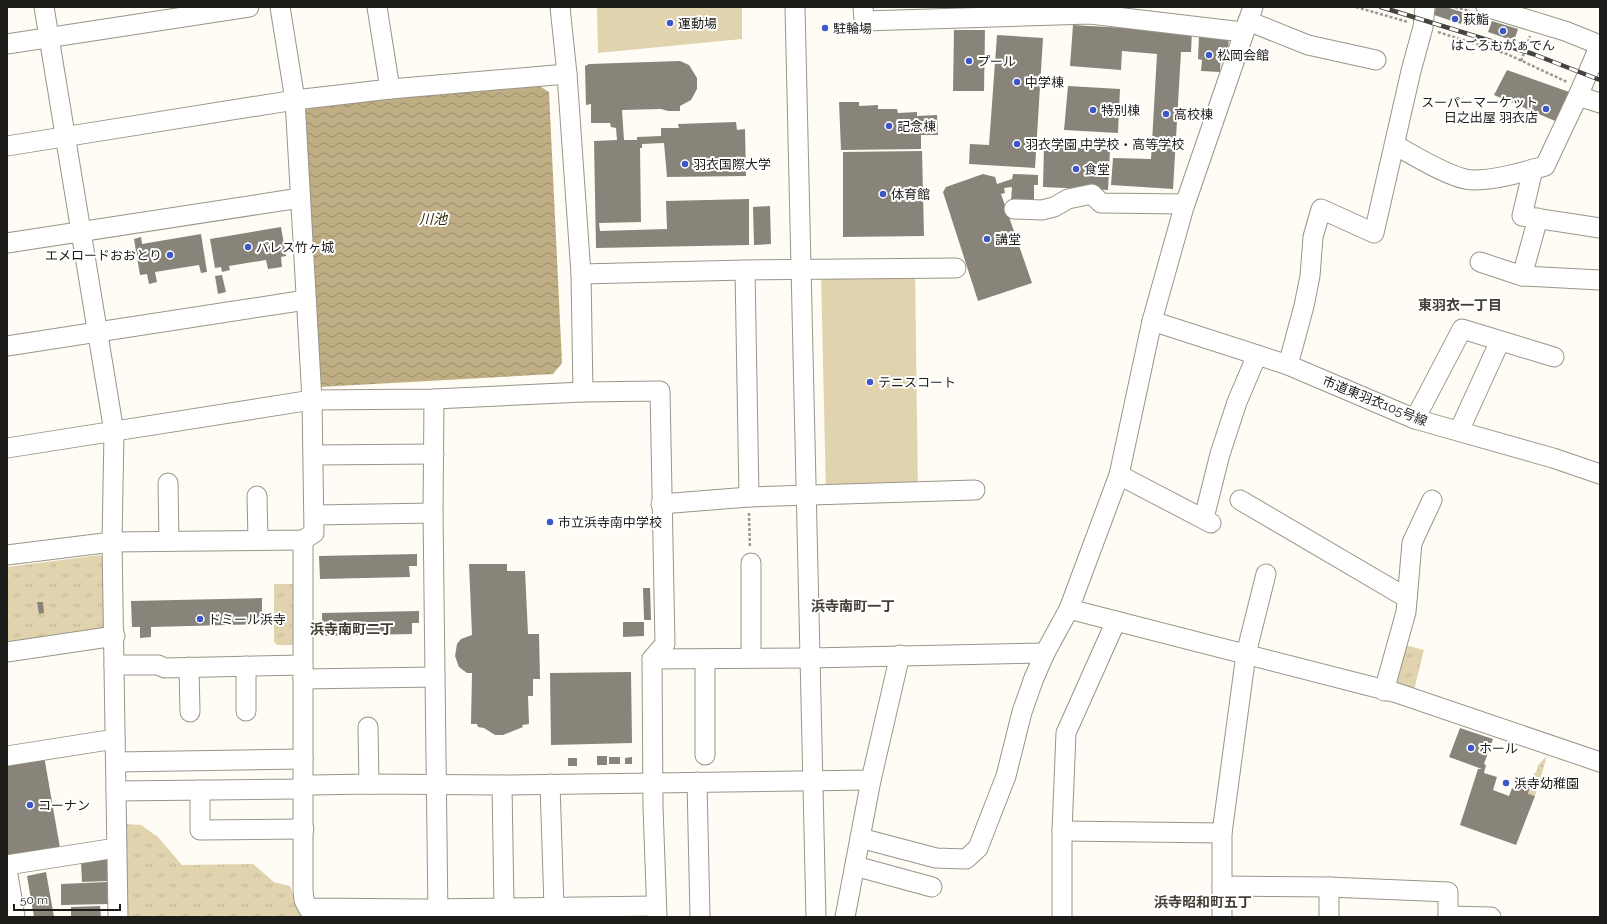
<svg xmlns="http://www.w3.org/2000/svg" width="1607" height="924" viewBox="0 0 1607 924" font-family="Raleway,'Noto Sans JP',sans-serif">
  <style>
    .grass { fill: url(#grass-dots) }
    .park { fill: url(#park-tufts) }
    .pitch { fill: #e1d3ae }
    .water { fill: url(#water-waves) }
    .building { fill: #898479 }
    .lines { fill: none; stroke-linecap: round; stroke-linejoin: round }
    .minor-casing { stroke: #999589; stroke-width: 21 }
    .path { stroke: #9a9892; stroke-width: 2.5; stroke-dasharray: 3 2; stroke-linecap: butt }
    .minor { stroke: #fff; stroke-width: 19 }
    .rail-casing { stroke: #464440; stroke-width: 4.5 }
    .rail { stroke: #fff; stroke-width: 3; stroke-dasharray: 9; stroke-linecap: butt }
    .poi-dot { fill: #3d56c8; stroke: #fff; stroke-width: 1.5 }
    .labels { text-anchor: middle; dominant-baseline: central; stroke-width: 4; stroke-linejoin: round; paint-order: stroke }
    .poi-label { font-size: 13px; fill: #1e1c18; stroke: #fff; text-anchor: start }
    .street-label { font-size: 13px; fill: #1e1c18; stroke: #fff }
    .water-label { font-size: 14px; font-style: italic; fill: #362a05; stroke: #fff }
    .neighbourhood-label { font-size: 14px; font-weight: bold; fill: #433f35; stroke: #fff }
  </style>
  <defs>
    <pattern id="grass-dots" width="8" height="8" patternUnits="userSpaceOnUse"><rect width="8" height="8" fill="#e1d3ae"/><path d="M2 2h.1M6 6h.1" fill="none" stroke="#c1b595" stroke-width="1.8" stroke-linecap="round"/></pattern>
    <pattern id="park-tufts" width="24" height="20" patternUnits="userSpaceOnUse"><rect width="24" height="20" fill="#e1d3ae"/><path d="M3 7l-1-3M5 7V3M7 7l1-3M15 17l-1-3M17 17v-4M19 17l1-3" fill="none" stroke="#c1b595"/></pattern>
    <pattern id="water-waves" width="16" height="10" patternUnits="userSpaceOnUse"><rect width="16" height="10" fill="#bfae84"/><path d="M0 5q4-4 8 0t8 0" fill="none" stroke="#9b8d6b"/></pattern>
  </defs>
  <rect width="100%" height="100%" fill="#fefcf4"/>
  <path class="grass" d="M1547,756L1535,796L1528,794C1531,788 1531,782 1533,777C1535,772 1538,771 1538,765Z"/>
  <g class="park">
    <path d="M100,555L105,558V625L101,631L7,645V567Z"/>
    <path d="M274,584H295V645H277L274,642Z"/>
    <path d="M1405,645L1424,650L1413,694L1393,689Z"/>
    <path d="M125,824L141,825L158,837L182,865L253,864L274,882L290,886L301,917H124Z"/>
  </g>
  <g class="pitch">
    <path d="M597,7H742V39L598,53Z"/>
    <path d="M915,271L918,492L826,495L821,273Z"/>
  </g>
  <path class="water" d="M535,83L549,92L562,363L553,374L319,387L305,106Z"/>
  <g class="building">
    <path d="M1436,7H1446L1465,13L1461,24L1434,15Z"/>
    <path d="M1492,21L1518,29L1514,41L1488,32Z"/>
    <path d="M1073,25L1192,32L1191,52H1181L1173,189L1111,185L1113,158L1151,159L1157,54L1122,51L1121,70L1070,66Z"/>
    <path d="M954,30H985L984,91H953Z"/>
    <path d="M997,35L1043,38L1035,168L969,164L970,144L989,145Z"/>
    <path d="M1199,36L1229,38L1228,50H1221L1220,72L1201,71L1202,60L1198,59Z"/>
    <path d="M680,61L689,65L697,78V89L691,100L680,106V111H668L661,109L622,110L624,140H637V137L661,136V128H679L678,124L736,122L737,130L745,129L746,176L667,177L664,143L642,144V148H640L641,222L599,223L600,231L667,229L666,201L749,199V245L596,248L594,141L617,140L616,128L611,127L610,123H591V104L586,105L585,66L589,64Z"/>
    <path d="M1507,70L1572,93L1560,123L1494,95Z"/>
    <path d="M1068,86L1120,89L1118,133L1064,130Z"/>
    <path d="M839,102H859V106L878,105V109H897L898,113L917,112V116L937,115L938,135H921V149L841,150Z"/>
    <path d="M1044,146L1110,150L1108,190L1043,187Z"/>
    <path d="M922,151L924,236L843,237V152Z"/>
    <path d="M983,174L995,177L997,184L1012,179L1013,174L1038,175V185H1034V202L1011,201L1012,187L1004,188L1005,193L1001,194L1032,283L978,301L943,192L946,187Z"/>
    <path d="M770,206L771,244L754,245L753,207Z"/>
    <path d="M281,227L286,256L281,257L282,267L268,269L266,260L229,266L230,270L222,272L221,267L215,268L210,239Z"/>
    <path d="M201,234L207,272L201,273L199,265L155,272L157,282L149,284L147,274L140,275L134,239L141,237L142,244Z"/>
    <path d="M222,275L226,292L218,294L215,276Z"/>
    <path d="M417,554V566H409L410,577L320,579L319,556Z"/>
    <path d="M469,564H507V571H525L528,634H539L540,679H533V696H528L529,724L522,725L523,727L503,735H495L484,728L478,727L477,724H471L472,673H467L459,667L455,656L457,644L461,639L472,635Z"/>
    <path d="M643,588H650L651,620H644Z"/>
    <path d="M262,598V614L268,613V624L151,627V637L140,638V627H132L131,601Z"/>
    <path d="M37,602H43L44,613L39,614Z"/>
    <path d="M419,611V623H412V634L322,636V613Z"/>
    <path d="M623,622H644V636L623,637Z"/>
    <path d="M631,672L632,743L551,745L550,673Z"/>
    <path d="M1460,728L1493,739L1484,764L1486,765L1484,773L1497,777L1493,790L1509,796L1512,788L1518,790L1521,776L1532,779L1528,794L1535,796L1516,845L1460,825L1478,769H1482L1449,757Z"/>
    <path d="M44,756L60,848L7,857V762Z"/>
    <rect x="597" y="756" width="10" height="9"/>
    <rect x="609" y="757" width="11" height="7"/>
    <path d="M632,757V764H625V758Z"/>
    <rect x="568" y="758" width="9" height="8"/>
    <path d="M103,859L107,860L108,881L82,882L81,862Z"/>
    <path d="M46,872L54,917H34L27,876Z"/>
    <path d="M107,882L108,904L61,905V884Z"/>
    <path d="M100,906L101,917H71V907Z"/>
  </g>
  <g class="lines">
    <g class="minor-casing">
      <g id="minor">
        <path d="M44,7L114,432L112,542L118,917"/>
        <path d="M377,7L390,89"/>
        <path d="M560,7L567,74L581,274L583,392"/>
        <path d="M795,7L816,917"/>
        <path d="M863,7L864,21L1090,14L1243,32"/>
        <path d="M1253,7L1184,207L1152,321L1119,475L1069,609L1397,693L1600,762"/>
        <path d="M1486,7L1565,31L1600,45"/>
        <path d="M1248,21L1308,45L1376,60"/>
        <path d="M7,44L249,7"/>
        <path d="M1578,96L1600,45"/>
        <path d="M1395,145C1413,155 1453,180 1473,180C1496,180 1523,172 1545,166L1578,96L1600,103"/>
        <path d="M7,146L295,100L390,89L567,74"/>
        <path d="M1533,169L1522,216L1600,228"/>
        <path d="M1014,209L1042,210L1054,207L1068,199L1092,194L1101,203L1185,204"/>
        <path d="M7,243L300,198"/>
        <path d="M1480,262L1522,276L1600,280"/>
        <path d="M745,270L749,497"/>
        <path d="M581,274L745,270L956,268"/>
        <path d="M1522,276L1538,218"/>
        <path d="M1152,321L1288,365L1415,419L1553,458L1600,474"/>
        <path d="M7,346L306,300"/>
        <path d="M1288,365L1304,306L1310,276L1313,237L1321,209L1374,233L1411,71L1423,27L1425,7"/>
        <path d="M434,399L433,513L438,917"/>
        <path d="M1415,419L1462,329L1554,357"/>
        <path d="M1459,431L1500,341"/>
        <path d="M7,448L312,400L434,399L583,392L660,391L665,644L652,659L653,807L657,917"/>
        <path d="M314,455L434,454"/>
        <path d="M1119,475L1211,523"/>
        <path d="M168,483L169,541"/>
        <path d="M257,496L258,540"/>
        <path d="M1240,500L1407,598"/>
        <path d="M661,504L749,497L975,490"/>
        <path d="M315,515L433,513"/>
        <path d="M1204,518L1220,454L1237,402L1257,355"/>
        <path d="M303,540V890L304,900L308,908L426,909L656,906"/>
        <path d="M7,555L112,542L303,540L314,533L312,400L295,100L280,7"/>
        <path d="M751,563V658"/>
        <path d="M7,652L115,636"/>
        <path d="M652,659L809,658L1045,653"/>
        <path d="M114,665H158L165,668L303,665"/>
        <path d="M246,666V711"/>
        <path d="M189,667L190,712"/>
        <path d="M303,679L435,677"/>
        <path d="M1384,691L1406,612L1412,543L1432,500"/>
        <path d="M368,727L369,784"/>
        <path d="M705,755V659"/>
        <path d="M7,756L115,739"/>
        <path d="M116,762L303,759"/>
        <path d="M697,782L700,917"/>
        <path d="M550,784L554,907"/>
        <path d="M502,785L504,908"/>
        <path d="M200,790V830L304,829"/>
        <path d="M116,791L293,789L312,785L369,784L502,785L871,780"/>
        <path d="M1062,831L1222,833"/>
        <path d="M860,838L936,858L966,859L978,848L1006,776L1022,712L1034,678L1045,653L1069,609"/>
        <path d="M7,865L116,848"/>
        <path d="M855,866L932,887"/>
        <path d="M7,869L15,917"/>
        <path d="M1222,886L1329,887L1448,892V917"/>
        <path d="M1448,916L1491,917"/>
        <path d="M845,917L871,780L900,655"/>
        <path d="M1062,917V831L1066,733L1116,621"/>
        <path d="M1222,917V833L1246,654L1266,574"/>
        <path d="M1329,917V887"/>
      </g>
    </g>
    <g class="path">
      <path d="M1356,7L1408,22"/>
      <path d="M1455,7L1470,11"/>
      <path d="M1438,32L1507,54L1567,82"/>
      <path d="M1521,61L1530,36"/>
      <path d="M749,513L750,548"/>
    </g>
    <use href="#minor" class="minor"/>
    <g class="rail-casing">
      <path id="rail" d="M1381,7L1533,54L1600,80"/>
    </g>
    <use href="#rail" class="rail"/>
  </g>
  <g class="poi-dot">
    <circle cx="1455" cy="19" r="4"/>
    <circle cx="670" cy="23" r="4"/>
    <circle cx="825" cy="28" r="4"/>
    <circle cx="1503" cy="31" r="4"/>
    <circle cx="1209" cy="55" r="4"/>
    <circle cx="969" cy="61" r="4"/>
    <circle cx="1017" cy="82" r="4"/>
    <circle cx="1546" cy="109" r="4"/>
    <circle cx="1093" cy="110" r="4"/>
    <circle cx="1166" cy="114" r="4"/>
    <circle cx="889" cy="126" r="4"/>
    <circle cx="1017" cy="144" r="4"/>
    <circle cx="685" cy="164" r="4"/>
    <circle cx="1076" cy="169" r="4"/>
    <circle cx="883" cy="194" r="4"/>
    <circle cx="987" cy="239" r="4"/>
    <circle cx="248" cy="247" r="4"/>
    <circle cx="170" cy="255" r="4"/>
    <circle cx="870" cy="382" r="4"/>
    <circle cx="550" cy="522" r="4"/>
    <circle cx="200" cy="619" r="4"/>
    <circle cx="1471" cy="748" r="4"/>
    <circle cx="1506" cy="783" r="4"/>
    <circle cx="30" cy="805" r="4"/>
  </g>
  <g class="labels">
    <g class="poi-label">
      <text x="1463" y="19">萩鮨</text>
      <text x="678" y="23">運動場</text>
      <text x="833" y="28">駐輪場</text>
      <text x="1503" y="45" text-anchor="middle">はごろもがぁでん</text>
      <text x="1217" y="55">松岡会館</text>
      <text x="977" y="61">プール</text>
      <text x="1025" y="82">中学棟</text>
      <text x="1538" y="102" text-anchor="end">スーパーマーケット<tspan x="1538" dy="15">日之出屋 羽衣店</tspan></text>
      <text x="1101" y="110">特別棟</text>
      <text x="1174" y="114">高校棟</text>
      <text x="897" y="126">記念棟</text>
      <text x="1025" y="144">羽衣学園 中学校・高等学校</text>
      <text x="693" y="164">羽衣国際大学</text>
      <text x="1084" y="169">食堂</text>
      <text x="891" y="194">体育館</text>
      <text x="995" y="239">講堂</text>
      <text x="256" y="247">パレス竹ヶ城</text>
      <text x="162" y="255" text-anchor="end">エメロードおおとり</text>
      <text x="878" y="382">テニスコート</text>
      <text x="558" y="522">市立浜寺南中学校</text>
      <text x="208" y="619">ドミール浜寺</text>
      <text x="1479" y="748">ホール</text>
      <text x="1514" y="783">浜寺幼稚園</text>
      <text x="38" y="805">コーナン</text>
    </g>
    <g class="street-label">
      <text transform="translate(1375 401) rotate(22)">市道東羽衣105号線</text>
    </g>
    <g class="water-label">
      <text x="433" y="219">川池</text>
    </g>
    <g class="neighbourhood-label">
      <text x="1460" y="305">東羽衣一丁目</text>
      <text x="853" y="606">浜寺南町一丁</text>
      <text x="352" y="629">浜寺南町二丁</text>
      <text x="1203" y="902">浜寺昭和町五丁</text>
    </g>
  </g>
  <rect width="1607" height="924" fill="none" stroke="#1e1c18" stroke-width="16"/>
  <path d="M14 904v6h106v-6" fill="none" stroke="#1e1c18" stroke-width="2"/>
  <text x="20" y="904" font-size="12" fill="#1e1c18" stroke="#ffffff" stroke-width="3" paint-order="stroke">50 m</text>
</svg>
